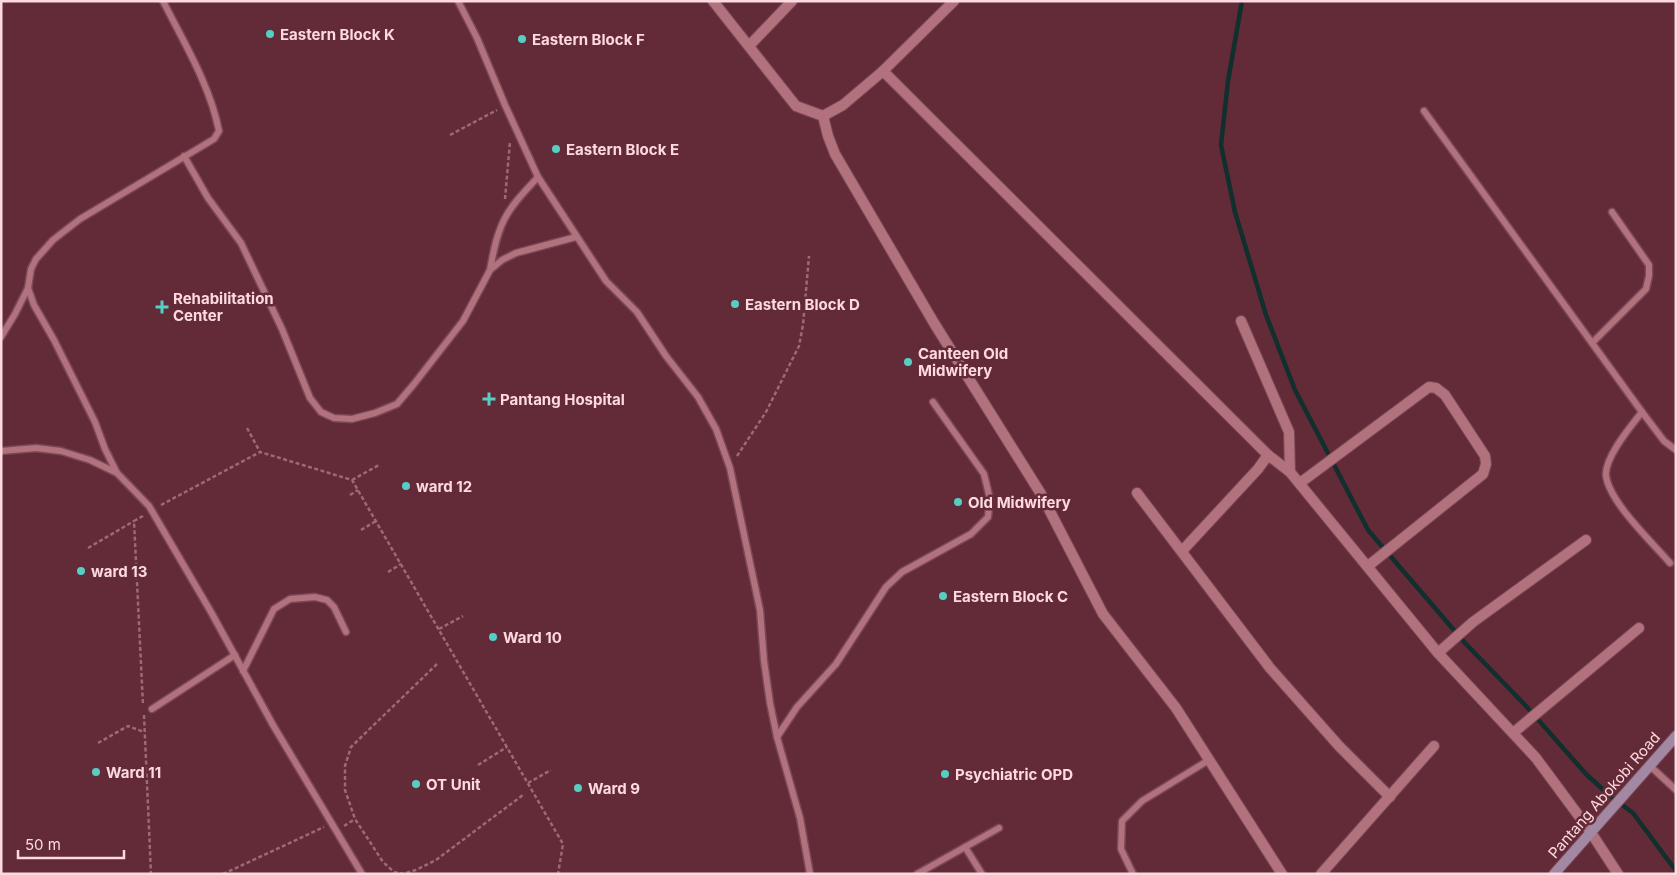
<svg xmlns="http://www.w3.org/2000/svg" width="1677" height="875" viewBox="0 0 1677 875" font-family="Inter,sans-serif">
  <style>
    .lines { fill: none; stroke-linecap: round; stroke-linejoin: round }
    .stream { stroke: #112f2c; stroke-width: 4.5 }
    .lane-casing { stroke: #7a4855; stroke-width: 9 }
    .street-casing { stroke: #7a4855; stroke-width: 12 }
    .secondary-casing { stroke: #7a4855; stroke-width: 12 }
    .path { stroke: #9b6a75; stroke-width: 2.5; stroke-dasharray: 4 2.5; stroke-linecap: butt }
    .lane { stroke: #b1717d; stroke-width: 6 }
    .street { stroke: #b1717d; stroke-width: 10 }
    .secondary { stroke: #a288a2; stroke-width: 10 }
    .poi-dot { fill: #56cec3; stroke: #632a38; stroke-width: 2 }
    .labels { text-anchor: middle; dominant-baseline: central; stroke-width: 5; stroke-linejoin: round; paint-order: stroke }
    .poi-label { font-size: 15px; font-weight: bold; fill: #fed9df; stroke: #632a38; text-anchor: start }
    .street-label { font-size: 15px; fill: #fed9df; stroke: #632a38 }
  </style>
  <rect width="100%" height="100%" fill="#632a38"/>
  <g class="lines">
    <path class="stream" d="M1242,1L1228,81L1221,145L1235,212L1266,315L1295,390L1368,530L1465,643L1526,706L1586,774L1609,795L1633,813L1676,871"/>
    <g class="lane-casing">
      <g id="lane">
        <path d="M458,1L477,38L505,105L538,177L606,281L637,312L666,356L698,397L716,429L730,468L760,610L764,661L770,703L777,737L800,818L810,874"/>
        <path d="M1424,111L1642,412L1664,441L1676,450"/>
        <path d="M184,156L208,198L241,243L282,329L310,398L321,412L334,418L352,419L375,413L397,404L414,384L463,321L490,270L502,260L516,253L576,237"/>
        <path d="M490,270C493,254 496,236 504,220C512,204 526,190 538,177"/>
        <path d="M28,288L34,305L54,340L95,422L105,449L117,473"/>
        <path d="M1,337L15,314L28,288L31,269L36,259L53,240L80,219L214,139L219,131C210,85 184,43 163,1"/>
        <path d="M1592,343L1646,289L1649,276V265L1612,212"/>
        <path d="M1642,412C1631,426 1604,458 1606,476C1610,503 1652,542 1670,563"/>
        <path d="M1,451L36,448L61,451L90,460L117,473L149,506L211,612L273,725L362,874"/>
        <path d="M243,671L274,609L290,599L315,597L327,600L334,607L346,632"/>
        <path d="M152,709L235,655"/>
        <path d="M777,737L797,707L836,664L886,587L902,572L971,534L988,517L990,499L984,474L933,402"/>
        <path d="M1649,765L1676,790"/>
        <path d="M965,847L982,874"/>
        <path d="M917,874L999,828"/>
        <path d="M1133,874L1121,849L1122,821L1142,801L1209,760"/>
      </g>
    </g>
    <g class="street-casing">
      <g id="street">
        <path d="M713,1L796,106L823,116L828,136L835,154L934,323L1041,494L1103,614L1176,708L1282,874"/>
        <path d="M749,46L792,1"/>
        <path d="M883,71L954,1"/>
        <path d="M823,116L843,105L883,71L1268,455"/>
        <path d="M1241,321L1289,432L1290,472"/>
        <path d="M1300,483L1429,387L1436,388L1445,395L1485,456L1486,464L1483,474L1368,566"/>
        <path d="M1137,493L1270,668L1339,746L1390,797"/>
        <path d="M1182,551L1258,469L1268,455L1290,472L1438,653L1536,758L1590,831L1618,874"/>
        <path d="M1438,653L1473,622L1586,540"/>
        <path d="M1513,733L1639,628"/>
        <path d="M1321,874L1434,746"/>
      </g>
    </g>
    <g class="secondary-casing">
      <path id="secondary" d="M1554,874L1676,736"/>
    </g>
    <g class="path">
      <path d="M450,135L497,110"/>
      <path d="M505,199L510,142"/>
      <path d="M247,428L260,452"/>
      <path d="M737,456L766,412L799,346L803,325L809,256"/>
      <path d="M352,480L379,465"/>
      <path d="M350,495L358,490"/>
      <path d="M161,505L260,452L352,480L563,844L558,874"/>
      <path d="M143,516L134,521L143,705"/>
      <path d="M361,530L376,521"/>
      <path d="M88,548L134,521"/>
      <path d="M388,572L401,564"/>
      <path d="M439,629L463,616"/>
      <path d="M437,664L351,747L345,766V790L355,819L383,862L394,872L403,874L416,870L436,860L523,795"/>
      <path d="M144,715L151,874"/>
      <path d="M98,743L128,726L144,732"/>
      <path d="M478,765L507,747"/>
      <path d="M528,783L551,770"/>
      <path d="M344,826L355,819"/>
      <path d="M223,874L324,827"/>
    </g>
    <use href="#lane" class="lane"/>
    <use href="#street" class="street"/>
    <use href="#secondary" class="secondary"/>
  </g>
  <g class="poi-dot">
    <circle cx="270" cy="34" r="5"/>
    <circle cx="522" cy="39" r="5"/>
    <circle cx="556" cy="149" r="5"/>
    <circle cx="735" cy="304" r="5"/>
    <path d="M159.5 299.5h5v5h5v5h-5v5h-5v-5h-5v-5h5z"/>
    <circle cx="908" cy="362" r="5"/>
    <path d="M486.5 391.5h5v5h5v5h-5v5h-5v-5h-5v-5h5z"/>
    <circle cx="406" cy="486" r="5"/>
    <circle cx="958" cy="502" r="5"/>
    <circle cx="81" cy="571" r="5"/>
    <circle cx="943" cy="596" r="5"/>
    <circle cx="493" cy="637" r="5"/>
    <circle cx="96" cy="772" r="5"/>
    <circle cx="945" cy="774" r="5"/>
    <circle cx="416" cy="784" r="5"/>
    <circle cx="578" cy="788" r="5"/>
  </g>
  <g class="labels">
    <g class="poi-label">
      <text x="280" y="34">Eastern Block K</text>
      <text x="532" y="39">Eastern Block F</text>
      <text x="566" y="149">Eastern Block E</text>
      <text x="173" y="298">Rehabilitation<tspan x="173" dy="17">Center</tspan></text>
      <text x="745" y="304">Eastern Block D</text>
      <text x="918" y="353">Canteen Old<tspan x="918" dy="17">Midwifery</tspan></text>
      <text x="500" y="399">Pantang Hospital</text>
      <text x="416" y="486">ward 12</text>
      <text x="968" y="502">Old Midwifery</text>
      <text x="91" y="571">ward 13</text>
      <text x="953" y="596">Eastern Block C</text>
      <text x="503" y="637">Ward 10</text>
      <text x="106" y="772">Ward 11</text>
      <text x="955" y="774">Psychiatric OPD</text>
      <text x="426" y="784">OT Unit</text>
      <text x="588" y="788">Ward 9</text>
    </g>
    <g class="street-label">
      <text transform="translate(1604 795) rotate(-49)">Pantang Abokobi Road</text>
    </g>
  </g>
  <rect width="1677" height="875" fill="none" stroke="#fed9df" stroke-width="5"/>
  <path d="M18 850v8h106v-8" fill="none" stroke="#fed9df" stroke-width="2.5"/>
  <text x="25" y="850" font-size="15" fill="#fed9df" stroke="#632a38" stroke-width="4" paint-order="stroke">50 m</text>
</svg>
